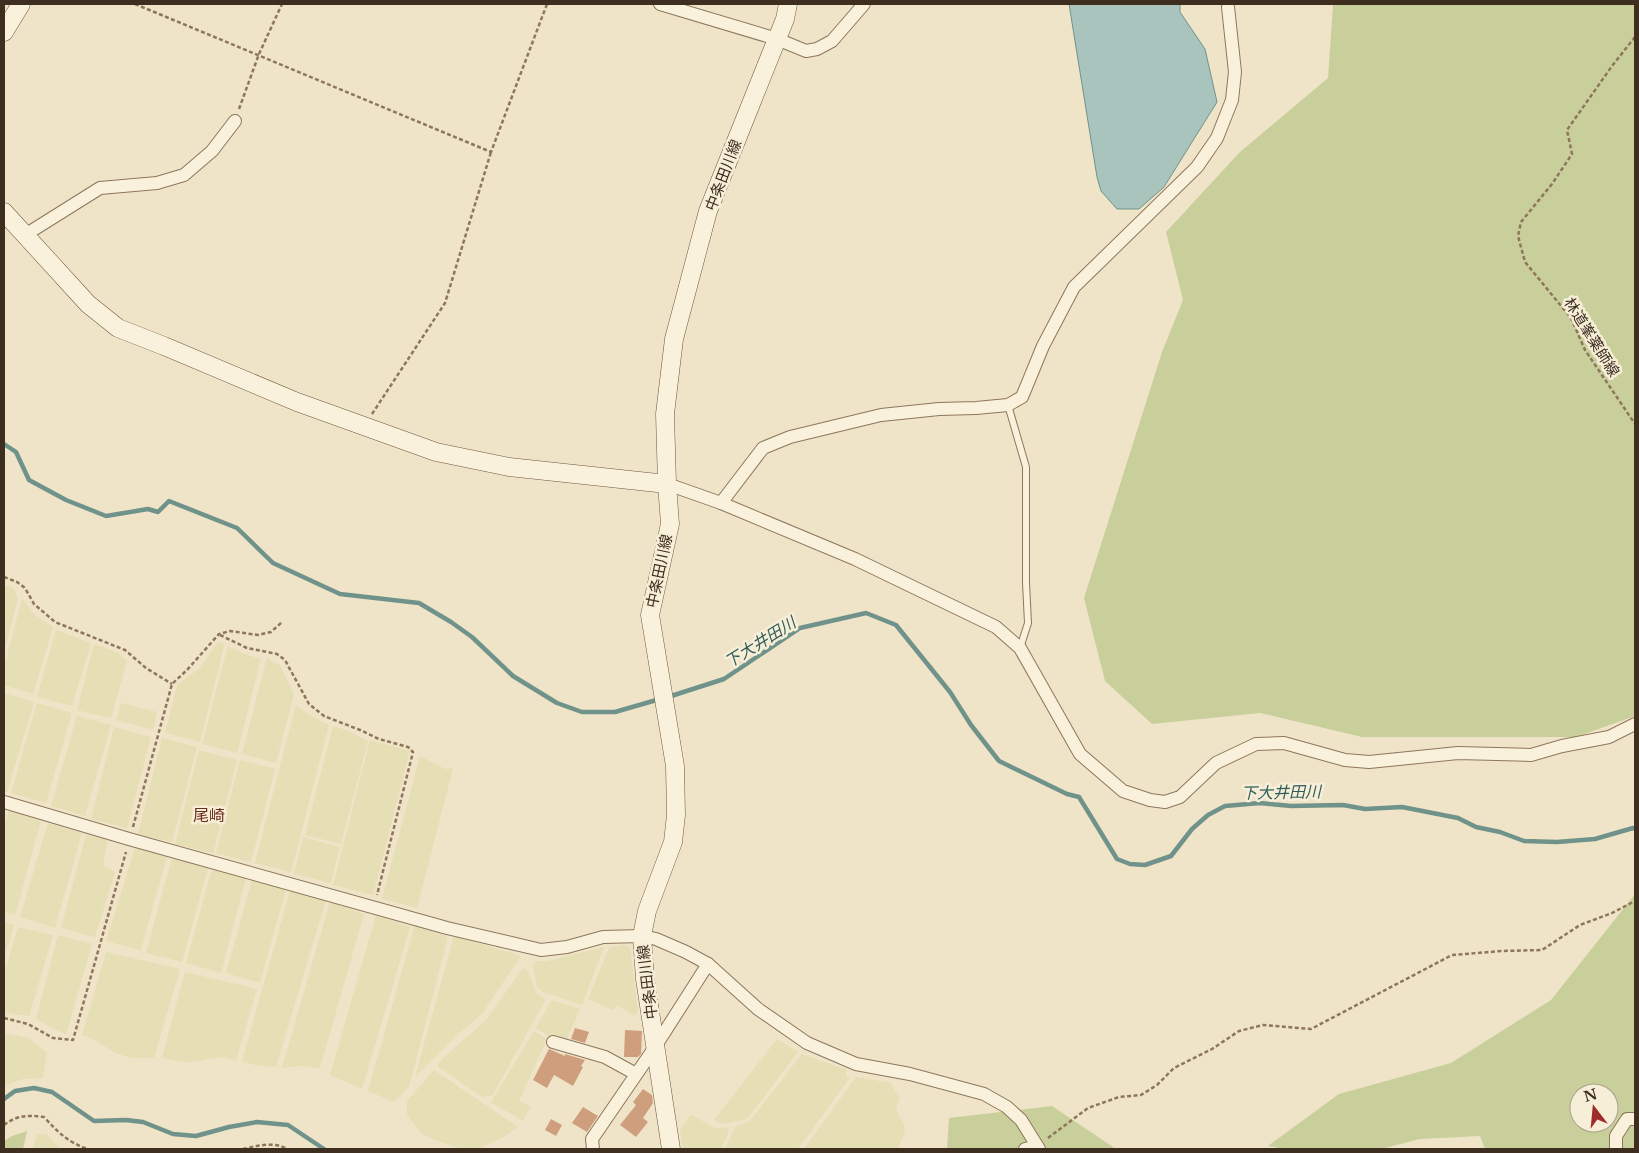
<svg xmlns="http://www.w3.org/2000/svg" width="1639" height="1153" viewBox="0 0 1639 1153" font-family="'Libre Baskerville','Noto Sans JP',serif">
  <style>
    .farmland { fill: #e6deb5 }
    .green { fill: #c9cf9b; fill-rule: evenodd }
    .water { fill: #a9c4bc; stroke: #6f938a }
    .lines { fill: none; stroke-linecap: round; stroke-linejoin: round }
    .stream { stroke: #6f938a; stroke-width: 4.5 }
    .building { fill: #cf9f7d }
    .lane-casing { stroke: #8d765c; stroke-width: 8 }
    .street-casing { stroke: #8d765c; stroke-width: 14 }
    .secondary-casing { stroke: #6f573f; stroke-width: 19 }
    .path { stroke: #8d765c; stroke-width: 2.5; stroke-dasharray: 4 2.5; stroke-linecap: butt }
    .lane { stroke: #faf1dc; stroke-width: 6 }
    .street { stroke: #faf1dc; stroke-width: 12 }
    .secondary { stroke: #faf1dc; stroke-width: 18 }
    .labels { text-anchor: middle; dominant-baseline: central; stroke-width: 5; stroke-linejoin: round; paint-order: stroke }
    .street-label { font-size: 15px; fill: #3d2e20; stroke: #f7eed8 }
    .water-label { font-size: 16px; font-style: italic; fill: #2f5d5a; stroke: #f7eed8 }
    .neighbourhood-label { font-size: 16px; fill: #6b2e1e; stroke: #f7eed8 }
  </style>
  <rect width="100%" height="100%" fill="#f0e4c8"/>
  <g class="farmland">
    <path d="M4,585L14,588L18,599L4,652Z"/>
    <path d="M22,599L36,616L53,627L33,694L4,685V667Z"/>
    <path d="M56,630L91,643L72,706L37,697Z"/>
    <path d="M218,642L225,643L200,742L165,733L177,685L199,669Z"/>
    <path d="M94,644L117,652L127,661L111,718L77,710Z"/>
    <path d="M228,646L244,654L261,659L237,753L202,744Z"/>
    <path d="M267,658L280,665L294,694L276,763L242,754Z"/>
    <path d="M4,693L34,702L7,792L4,791Z"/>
    <path d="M37,703L72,713L46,803L11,793Z"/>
    <path d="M121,703L157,712L153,730L116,720Z"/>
    <path d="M296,705L308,714L329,725L291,872L255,863Z"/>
    <path d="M77,716L111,725L85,816L51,806Z"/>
    <path d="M333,726L349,731L368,741L341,844L305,835Z"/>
    <path d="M114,727L151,737L127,828L91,819Z"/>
    <path d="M162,738L197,747L172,842L138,834Z"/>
    <path d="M370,740L410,751L373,895L333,885Z"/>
    <path d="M199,750L237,760L213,853L175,844Z"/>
    <path d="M420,756L445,769L453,768L417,908L382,899Z"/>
    <path d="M240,760L275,769L251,862L216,853Z"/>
    <path d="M9,810L41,821L15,915L4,912V829Z"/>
    <path d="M48,823L82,833L55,928L20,917Z"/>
    <path d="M86,835L108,839L103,865L115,872L95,937L61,928Z"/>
    <path d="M303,837L340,847L331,883L294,874Z"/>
    <path d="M135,848L167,856L141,950L106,941Z"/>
    <path d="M175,857L208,868L182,962L146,953L171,861Z"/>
    <path d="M216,869L246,878L221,973L186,963L211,872Z"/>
    <path d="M252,880L286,889L260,983L226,973Z"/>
    <path d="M290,891L326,900L276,1067L255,1065L242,1061Z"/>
    <path d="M330,902L364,914L320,1068L302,1066L282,1068Z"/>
    <path d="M376,915L410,927L362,1089L330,1075Z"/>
    <path d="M4,922L14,925L4,960Z"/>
    <path d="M415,925L448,937L409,1087L394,1102L368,1091Z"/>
    <path d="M18,927L53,935L29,1016L11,1014L4,1010V974Z"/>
    <path d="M58,935L92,944L66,1035L36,1019Z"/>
    <path d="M454,936L521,956L481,1015L459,1033L415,1077Z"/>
    <path d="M623,945L630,947L638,1012L634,1016L617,1005L613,1010L588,999L609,948Z"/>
    <path d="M604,947L582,1005L543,992L537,987L533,965L536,961H547Z"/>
    <path d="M106,952L180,969L154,1058H132L115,1053L95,1040L82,1035Z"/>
    <path d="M523,968L529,973L536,993L546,999L492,1096L482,1097L437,1066L442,1059L485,1021Z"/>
    <path d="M185,972L257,989L236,1060L223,1057L208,1059L196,1062H184L162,1058Z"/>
    <path d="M552,1000L580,1009L566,1041L554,1039L536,1028Z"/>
    <path d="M534,1031L547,1039L519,1101L531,1106L523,1121L491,1102Z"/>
    <path d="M4,1033L29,1038L47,1053L43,1078L23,1079L4,1086Z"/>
    <path d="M777,1039L798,1052L747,1119L723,1124L714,1120Z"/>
    <path d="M802,1054L847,1070L846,1076L849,1079L798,1149H725L735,1127L749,1122Z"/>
    <path d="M434,1070L518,1127L504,1137L478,1149H461L432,1139L421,1133L407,1115V1101Z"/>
    <path d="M856,1077L891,1083L895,1092L900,1098L896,1107L899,1117L904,1124L905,1131L898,1149H804Z"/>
    <path d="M693,1115L712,1127L720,1128L729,1127L727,1136L721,1149H683L680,1130L690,1116Z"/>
    <path d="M37,1134H46L59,1147L60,1149H33Z"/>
  </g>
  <g class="green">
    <path d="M1333,4H1635V716L1576,737H1362L1260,713L1152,724L1105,681L1084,598L1162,352L1183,300L1166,232L1240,152L1328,78Z"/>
    <path d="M1635,894V1149H1485L1480,1136L1420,1139L1381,1149H1285L1268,1146L1339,1094L1451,1063L1551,1000ZM1579,1093H1609V1123H1579Z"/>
    <path d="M1052,1106L1116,1149H947L949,1118Z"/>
    <path d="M27,1131L23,1149H4V1141L12,1136Z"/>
  </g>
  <path class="water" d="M1069,4H1180V12L1205,49L1217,102L1164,187L1139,209H1117L1101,191L1097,177Z"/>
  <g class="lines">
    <g class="stream">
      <path d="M4,444L16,452L29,480L66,500L106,516L148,509L158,512L169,501L237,528L273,563L340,594L419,603L451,622L472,637L513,676L557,703L582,712H615L660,699"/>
      <path d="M668,697L724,679L800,628L866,613L896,625L950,692L971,725L999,761L1067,794L1079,797L1117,859L1130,864L1145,865L1171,856L1192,829L1208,815L1225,806L1260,803L1291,806L1343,805L1365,809L1402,807L1458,818L1476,827L1500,832L1524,841L1557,842L1595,839L1633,828L1635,829"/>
      <path d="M4,1099L15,1091L34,1088L52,1092L94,1121L126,1120L143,1122L173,1134L196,1136L229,1127L257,1122L288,1125L324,1149"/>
    </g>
  </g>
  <g class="building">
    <path d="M575,1028L589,1032L585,1043L571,1039Z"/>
    <path d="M625,1030L642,1031L641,1054L638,1057H624Z"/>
    <path d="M549,1049L565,1056V1054L585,1060L581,1066L583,1067L573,1086L554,1075L547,1088L533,1080Z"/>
    <path d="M643,1089L652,1095L653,1103L643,1118L648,1122L636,1137L620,1125L636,1105L633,1102Z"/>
    <path d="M583,1107L598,1116L587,1132L572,1123Z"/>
    <path d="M551,1119L562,1125L556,1136L545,1130Z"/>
  </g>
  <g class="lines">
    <g class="lane-casing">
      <path id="lane" d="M1008,405L1026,467V583L1028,623L1020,648"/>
    </g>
    <g class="street-casing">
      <g id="street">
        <path d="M660,4L777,39L806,51L817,49L832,41L864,4"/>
        <path d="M25,235L100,188L157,183L184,175L212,151L235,121"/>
        <path d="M667,484L721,503L855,559L996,627L1020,648L1080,754L1123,791L1150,800L1165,802L1180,797L1216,763L1256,744L1284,743L1345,760L1369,762L1458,753L1531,755L1562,746L1609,737L1635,724"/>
        <path d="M721,503L763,448L790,437L881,415L939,409L976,408L1008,405L1022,397L1043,346L1074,287L1197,167L1217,138L1232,100L1235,72L1228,7"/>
        <path d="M4,802L129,839L447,928L541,950L567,947L603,937L642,936L656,939L686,952L708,964L758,1009L807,1043L856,1064L910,1074L984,1094L1007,1107L1021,1120L1039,1149"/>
        <path d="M553,1042L605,1057L636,1074"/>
        <path d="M593,1149L592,1139L655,1047L708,964"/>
        <path d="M1025,1149L1037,1146"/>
        <path d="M1616,1149V1136L1627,1119H1635"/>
      </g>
    </g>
    <g class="secondary-casing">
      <g id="secondary">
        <path d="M4,32L21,4"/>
        <path d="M4,212L88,304L118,328L164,346L297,402L436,452L509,467L667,484"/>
        <path d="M671,1149L645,979L642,936L647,911L673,842L676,815L675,766L650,615L670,524L667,484L665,414L674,339L708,211L785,19L788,4"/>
      </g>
    </g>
    <g class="path">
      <path d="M135,4L491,152L547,4"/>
      <path d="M1635,37L1612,66L1567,130L1572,154L1552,184L1521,222L1518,236L1525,262L1571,318L1585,350L1635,424"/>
      <path d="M239,109L259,54L282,4"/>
      <path d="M372,414L445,303L491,152"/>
      <path d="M4,577L17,582L25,588L34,604L55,622L125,650L146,668L172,684"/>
      <path d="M220,635L247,648L277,654L285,660L309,704L324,716L360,730L379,739L408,747L413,752L377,895"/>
      <path d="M133,827L172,684L187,670L219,634L230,631L258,635L271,632L282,622"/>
      <path d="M4,1018L28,1024L53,1038L73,1040L126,852"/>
      <path d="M4,1125C17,1115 28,1115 44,1117C58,1132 67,1142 88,1149"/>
      <path d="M1048,1138L1088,1108L1119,1097L1141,1095L1157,1085L1174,1068L1212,1049L1239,1031L1263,1025L1311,1029L1452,955L1502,951L1542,950L1580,925L1612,913L1635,901"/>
      <path d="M243,1149C257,1146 274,1141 287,1149"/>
    </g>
    <use href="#lane" class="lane"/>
    <use href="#street" class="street"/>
    <use href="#secondary" class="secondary"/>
  </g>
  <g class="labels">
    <g class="street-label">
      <text transform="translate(723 175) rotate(-69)">中条田川線</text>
      <text transform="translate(1592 337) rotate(58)">林道峯薬師線</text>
      <text transform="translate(659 571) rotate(-78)">中条田川線</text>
      <text transform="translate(647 982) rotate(-97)">中条田川線</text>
    </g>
    <g class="water-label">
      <text transform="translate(760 642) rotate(-32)">下大井田川</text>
      <text transform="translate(1281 792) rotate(-1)">下大井田川</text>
    </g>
    <g class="neighbourhood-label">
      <text x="209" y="815">尾崎</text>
    </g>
  </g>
  <rect width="1639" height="1153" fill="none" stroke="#3d2e20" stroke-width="10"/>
  <g transform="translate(1594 1108) rotate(344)"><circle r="24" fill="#f7eed8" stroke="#ada18e"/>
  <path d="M0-4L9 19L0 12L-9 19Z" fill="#9e2a2b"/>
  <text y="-8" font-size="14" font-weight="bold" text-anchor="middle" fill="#3d2e20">N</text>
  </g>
</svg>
